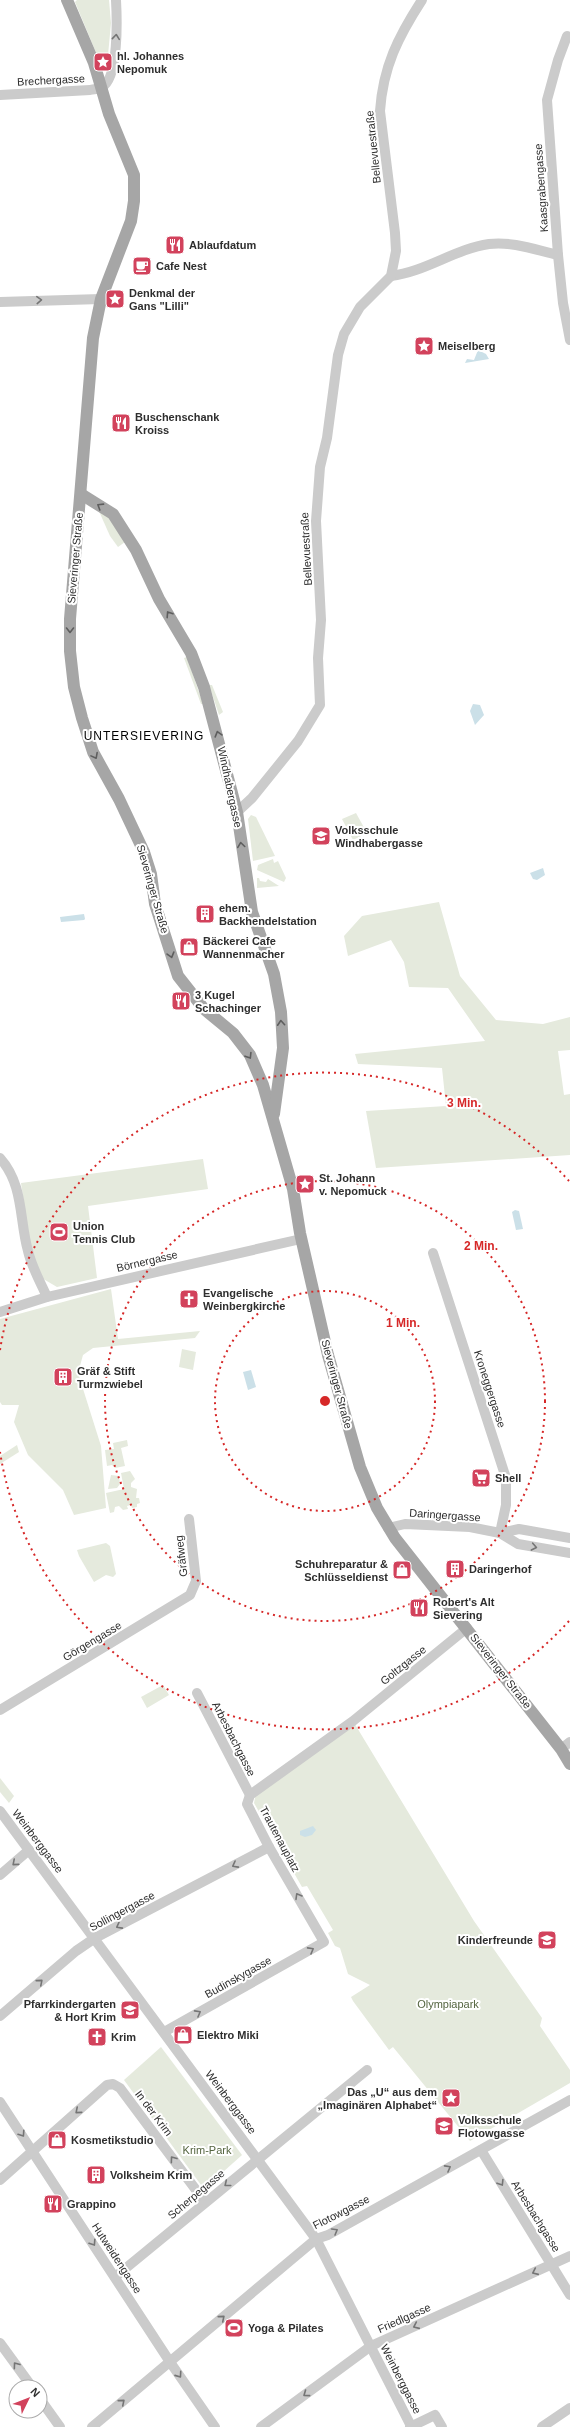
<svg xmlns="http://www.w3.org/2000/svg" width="570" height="2427" viewBox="0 0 570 2427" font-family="Helvetica,sans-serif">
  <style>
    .green { fill: #e5eadd }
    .water { fill: #cbe0e8 }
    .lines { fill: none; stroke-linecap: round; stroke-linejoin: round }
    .minor { stroke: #cbcbcb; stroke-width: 10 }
    .major { stroke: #a6a6a6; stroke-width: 12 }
    .oneway { stroke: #757575 }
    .oneway2 { stroke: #5e5e5e }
    .ring { fill: none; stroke: #d62828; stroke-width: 2; stroke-dasharray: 2 4 }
    .labels { text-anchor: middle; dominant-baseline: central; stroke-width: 4; stroke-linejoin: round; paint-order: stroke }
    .poi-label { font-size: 11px; font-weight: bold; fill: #2e2e2e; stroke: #fff; text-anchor: start }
    .street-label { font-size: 11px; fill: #2e2e2e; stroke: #fff }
    .park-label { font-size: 11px; fill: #556540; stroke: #fff }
    .neighbourhood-label { font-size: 12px; letter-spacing: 1px; fill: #000; stroke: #fff }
    .centre { fill: #d62828; stroke: #fff; stroke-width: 2 }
    .ring-label { font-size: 12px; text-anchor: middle; font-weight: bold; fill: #d62828; stroke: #fff; stroke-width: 4; stroke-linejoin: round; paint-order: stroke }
  </style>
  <rect width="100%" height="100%" fill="#fff"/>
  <g class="green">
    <path d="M77,0H109L111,23L107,66L102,67L75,2Z"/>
    <path d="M98,509L105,512L125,542L118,547L110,536Z"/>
    <path d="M187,657L203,704H201L184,658Z"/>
    <path d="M209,685H212L223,712L219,715Z"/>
    <path d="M356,813L367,833L353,840L342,819Z"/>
    <path d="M251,815L256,817L275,856L253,861L248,819Z"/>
    <path d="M273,859L274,863L278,861L286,878L284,882L257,870L258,865Z"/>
    <path d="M257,878H259L260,881L266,882L268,879L279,886L257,888Z"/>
    <path d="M439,902L460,976L496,1020L543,1024L570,1017V1050L558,1051L564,1095L570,1094V1155L376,1168L366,1111L446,1106L442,1068L358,1064L355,1054L485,1041L448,988L409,987L404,962L391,940L348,956L344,936L362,916Z"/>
    <path d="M203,1159L208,1189L88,1206L97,1278L57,1287L40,1277L30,1245L21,1183Z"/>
    <path d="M111,1289L118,1339L200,1331L195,1338L93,1348L83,1355L78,1373L101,1446L106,1508L74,1515L63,1490L28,1455L14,1422L19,1405H2L0,1402V1319Z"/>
    <path d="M182,1349L196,1352L193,1370L179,1367Z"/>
    <path d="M127,1440L128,1446L121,1448L125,1466L115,1468L112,1465L107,1466L105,1450L114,1449L113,1443Z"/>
    <path d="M17,1445L19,1452L0,1464V1456Z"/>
    <path d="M130,1471L135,1479L131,1483V1487L137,1489L136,1498H139L140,1503L137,1504V1507L132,1508L131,1505L127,1506L128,1509L123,1510L119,1506L115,1507L114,1512L110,1513L106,1493L124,1489L121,1473Z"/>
    <path d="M111,1475L119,1476L120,1484L117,1488L108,1489Z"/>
    <path d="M106,1543L110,1546L116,1574L113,1577L106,1575L94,1582L79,1556L77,1550Z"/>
    <path d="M163,1685L169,1695L147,1708L141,1697Z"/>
    <path d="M353,1721L474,1921L542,2018L540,2026L570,2070V2083L470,2141L393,2047L389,2050L353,2001L351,1997L370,1985L348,1974L340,1948L335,1946L328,1933L333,1930L307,1886L302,1887L254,1803L255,1798L252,1793Z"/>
    <path d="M0,1778L14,1796L9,1803L0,1792Z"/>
    <path d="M161,2047L242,2155L204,2189L124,2080Z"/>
  </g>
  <g class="water">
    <path d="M478,350L486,354L489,359L465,363L467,359L474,360Z"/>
    <path d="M473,704L480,705L484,715L475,725L470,711Z"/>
    <path d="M543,868L545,875L537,880L533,879L530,873Z"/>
    <path d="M84,914L85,919L84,920L61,922L60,917Z"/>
    <path d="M515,1210L519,1211L523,1229L516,1230L512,1212Z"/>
    <path d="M251,1370L256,1387L248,1390L243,1372Z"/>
    <path d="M313,1826L316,1830L312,1835L305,1837L300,1835V1831Z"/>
  </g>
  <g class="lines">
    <g class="minor">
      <path d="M567,36L558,60L547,100L558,255L563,303L570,340"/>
      <path d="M0,95L90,90C94,89 99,89 102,87C119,78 117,18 116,0"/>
      <path d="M391,276C425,272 455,249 489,244C512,241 536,250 558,255"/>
      <path d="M0,302L101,299"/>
      <path d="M237,812L252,798L298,741L320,705L318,658L321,620L316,521L320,467L327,438L338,355L344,334L360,307L391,276L396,251L395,233L380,111C383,67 398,37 422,0"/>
      <path d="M0,1158C24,1185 19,1219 28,1251C32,1268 40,1281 47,1297"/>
      <path d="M433,1253L506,1478V1505L500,1533"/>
      <path d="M0,1312L47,1297L301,1239"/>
      <path d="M388,1528L405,1524L470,1527L500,1533L518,1544L570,1553"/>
      <path d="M500,1533L519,1529L570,1538"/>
      <path d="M197,1693L250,1795"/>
      <path d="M0,1710L190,1595L196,1581L189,1519"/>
      <path d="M561,1749L570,1742"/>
      <path d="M0,1811L316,2239L411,2426"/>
      <path d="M0,1875L29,1850"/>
      <path d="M0,2016L76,1951L95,1938L269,1847"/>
      <path d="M164,2032L324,1942L269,1847L247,1804L250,1795L353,1721L467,1628"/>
      <path d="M0,2102L170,2362L215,2427"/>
      <path d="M481,2150L570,2295"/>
      <path d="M0,2180L107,2085L113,2084L120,2088L205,2202"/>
      <path d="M115,2277L367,2070"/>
      <path d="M0,2343L32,2387"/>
      <path d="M40,2399L60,2427"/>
      <path d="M92,2427L316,2239L328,2235L570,2100"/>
      <path d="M261,2427L371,2346L570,2256"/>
      <path d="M410,2427L435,2415L442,2427"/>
      <path d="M542,2427L570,2408"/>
    </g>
    <g class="major">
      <path d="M67,0L94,63L109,114L134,175V201L131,221L101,299L93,338L70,619V651L74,687L82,718L93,752L119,799L144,852L151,874L155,904L178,976L204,1009L233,1033L250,1055L263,1085L293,1189L300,1233L328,1355L360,1467L377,1508L395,1538L561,1749L570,1764"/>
      <path d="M81,494L113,514L136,550L159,599L191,653L204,687L237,812L252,912L274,974L281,1012L283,1048L274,1114"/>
    </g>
  </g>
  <defs><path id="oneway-chevron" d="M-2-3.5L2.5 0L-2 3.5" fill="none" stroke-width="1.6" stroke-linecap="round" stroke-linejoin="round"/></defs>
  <g class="oneway">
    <use href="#oneway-chevron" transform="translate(116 37) rotate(-84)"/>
    <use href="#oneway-chevron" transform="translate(39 300) rotate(-3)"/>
    <use href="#oneway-chevron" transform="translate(534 1547) rotate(11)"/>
    <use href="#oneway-chevron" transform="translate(15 1863) rotate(139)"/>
    <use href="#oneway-chevron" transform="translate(235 1865) rotate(152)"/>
    <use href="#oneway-chevron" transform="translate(298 1896) rotate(-120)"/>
    <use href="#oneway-chevron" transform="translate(119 1926) rotate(152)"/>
    <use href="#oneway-chevron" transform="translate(311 1950) rotate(-29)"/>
    <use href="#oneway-chevron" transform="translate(40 1982) rotate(-41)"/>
    <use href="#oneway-chevron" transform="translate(198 2013) rotate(-29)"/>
    <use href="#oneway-chevron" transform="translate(78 2111) rotate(139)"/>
    <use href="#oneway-chevron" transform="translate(22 2134) rotate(56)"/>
    <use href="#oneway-chevron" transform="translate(173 2159) rotate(-126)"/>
    <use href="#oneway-chevron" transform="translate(448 2168) rotate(-29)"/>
    <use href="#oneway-chevron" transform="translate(501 2183) rotate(58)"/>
    <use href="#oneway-chevron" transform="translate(227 2184) rotate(141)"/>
    <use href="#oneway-chevron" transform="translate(335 2231) rotate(-30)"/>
    <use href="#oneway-chevron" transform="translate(93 2243) rotate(57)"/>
    <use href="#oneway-chevron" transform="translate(535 2272) rotate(156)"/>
    <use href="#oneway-chevron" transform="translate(222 2318) rotate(-40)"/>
    <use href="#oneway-chevron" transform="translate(416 2326) rotate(156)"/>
    <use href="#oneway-chevron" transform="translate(16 2365) rotate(-126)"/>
    <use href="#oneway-chevron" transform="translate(179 2375) rotate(55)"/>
    <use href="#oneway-chevron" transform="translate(306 2394) rotate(144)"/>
    <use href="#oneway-chevron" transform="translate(122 2402) rotate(-40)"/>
  </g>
  <g class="oneway2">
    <use href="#oneway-chevron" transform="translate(100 506) rotate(-148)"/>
    <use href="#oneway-chevron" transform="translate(169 614) rotate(-123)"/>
    <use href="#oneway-chevron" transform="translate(70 630) rotate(90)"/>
    <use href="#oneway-chevron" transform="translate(218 734) rotate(-106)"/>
    <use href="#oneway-chevron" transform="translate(95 756) rotate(62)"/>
    <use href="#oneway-chevron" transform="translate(241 845) rotate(-98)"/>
    <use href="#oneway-chevron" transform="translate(171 955) rotate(74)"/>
    <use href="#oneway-chevron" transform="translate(281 1023) rotate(-94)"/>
    <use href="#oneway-chevron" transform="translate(249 1056) rotate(58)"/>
  </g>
  <g class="ring">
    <circle cx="325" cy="1401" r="110"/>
    <circle cx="325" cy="1401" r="220"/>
    <path d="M569 1621A329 329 0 0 1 0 1452M0 1350A329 329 0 0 1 569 1181"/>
  </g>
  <defs>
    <g id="sight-square" transform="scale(1)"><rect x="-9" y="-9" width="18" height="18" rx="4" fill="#d2425c" stroke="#fff"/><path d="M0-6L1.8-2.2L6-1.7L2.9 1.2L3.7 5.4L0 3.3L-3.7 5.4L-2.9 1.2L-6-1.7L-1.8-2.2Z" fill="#fff"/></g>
    <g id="restaurant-square" transform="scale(1)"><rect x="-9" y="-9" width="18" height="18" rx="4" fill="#d2425c" stroke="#fff"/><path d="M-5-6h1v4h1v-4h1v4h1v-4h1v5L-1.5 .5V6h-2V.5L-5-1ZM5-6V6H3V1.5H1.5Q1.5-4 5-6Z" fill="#fff"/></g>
    <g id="cafe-square" transform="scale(1)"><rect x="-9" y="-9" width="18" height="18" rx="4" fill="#d2425c" stroke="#fff"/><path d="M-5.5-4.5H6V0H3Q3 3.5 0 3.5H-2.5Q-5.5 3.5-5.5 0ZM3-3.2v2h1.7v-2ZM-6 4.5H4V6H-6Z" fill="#fff"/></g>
    <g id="school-square" transform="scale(1)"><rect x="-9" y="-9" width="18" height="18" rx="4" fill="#d2425c" stroke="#fff"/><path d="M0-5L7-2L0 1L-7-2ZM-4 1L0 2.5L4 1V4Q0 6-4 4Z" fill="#fff"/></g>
    <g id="building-square" transform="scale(1)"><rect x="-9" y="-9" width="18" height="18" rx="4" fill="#d2425c" stroke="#fff"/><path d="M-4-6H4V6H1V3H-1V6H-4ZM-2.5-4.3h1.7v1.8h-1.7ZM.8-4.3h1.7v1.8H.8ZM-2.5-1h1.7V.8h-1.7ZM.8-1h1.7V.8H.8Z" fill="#fff"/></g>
    <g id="shop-square" transform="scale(1)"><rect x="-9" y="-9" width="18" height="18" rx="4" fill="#d2425c" stroke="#fff"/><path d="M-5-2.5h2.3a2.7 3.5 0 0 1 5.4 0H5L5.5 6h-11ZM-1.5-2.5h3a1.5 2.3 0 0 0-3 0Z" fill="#fff"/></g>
    <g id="stadium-square" transform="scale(1)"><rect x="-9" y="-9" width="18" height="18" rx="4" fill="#d2425c" stroke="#fff"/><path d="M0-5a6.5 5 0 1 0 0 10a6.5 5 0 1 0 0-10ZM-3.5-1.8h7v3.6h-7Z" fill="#fff"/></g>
    <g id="church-square" transform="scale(1)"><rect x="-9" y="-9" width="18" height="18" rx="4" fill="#d2425c" stroke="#fff"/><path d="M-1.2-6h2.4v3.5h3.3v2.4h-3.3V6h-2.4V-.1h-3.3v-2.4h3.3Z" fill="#fff"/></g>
    <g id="supermarket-square" transform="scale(1)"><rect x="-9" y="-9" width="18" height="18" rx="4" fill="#d2425c" stroke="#fff"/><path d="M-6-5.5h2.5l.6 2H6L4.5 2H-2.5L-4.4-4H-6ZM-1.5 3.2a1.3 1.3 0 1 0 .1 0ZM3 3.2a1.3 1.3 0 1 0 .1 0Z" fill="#fff"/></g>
  </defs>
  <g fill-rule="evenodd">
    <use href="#sight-square" x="103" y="62"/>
    <use href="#restaurant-square" x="175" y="245"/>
    <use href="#cafe-square" x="142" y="266"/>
    <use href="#sight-square" x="115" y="299"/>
    <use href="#sight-square" x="424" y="346"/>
    <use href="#restaurant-square" x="121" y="423"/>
    <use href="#school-square" x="321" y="836"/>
    <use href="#building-square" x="205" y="914"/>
    <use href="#shop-square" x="189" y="947"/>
    <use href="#restaurant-square" x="181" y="1001"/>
    <use href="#sight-square" x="305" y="1184"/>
    <use href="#stadium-square" x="59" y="1232"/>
    <use href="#church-square" x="189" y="1299"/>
    <use href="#building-square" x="63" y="1377"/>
    <use href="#supermarket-square" x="481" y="1478"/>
    <use href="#building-square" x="455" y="1569"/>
    <use href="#shop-square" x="402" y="1570"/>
    <use href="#restaurant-square" x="419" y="1608"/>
    <use href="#school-square" x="547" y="1940"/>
    <use href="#school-square" x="130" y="2010"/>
    <use href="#shop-square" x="183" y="2035"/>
    <use href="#church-square" x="97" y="2037"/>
    <use href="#sight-square" x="451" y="2098"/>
    <use href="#school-square" x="444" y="2126"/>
    <use href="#shop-square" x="57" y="2140"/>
    <use href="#building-square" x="96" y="2175"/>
    <use href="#restaurant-square" x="53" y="2204"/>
    <use href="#stadium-square" x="234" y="2328"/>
  </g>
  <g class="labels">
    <g class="poi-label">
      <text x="117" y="56">hl. Johannes<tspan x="117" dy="13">Nepomuk</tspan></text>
      <text x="189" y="245">Ablaufdatum</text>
      <text x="156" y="266">Cafe Nest</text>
      <text x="129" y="293">Denkmal der<tspan x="129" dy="13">Gans "Lilli"</tspan></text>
      <text x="438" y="346">Meiselberg</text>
      <text x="135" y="417">Buschenschank<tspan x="135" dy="13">Kroiss</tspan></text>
      <text x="335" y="830">Volksschule<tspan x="335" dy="13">Windhabergasse</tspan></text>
      <text x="219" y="908">ehem.<tspan x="219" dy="13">Backhendelstation</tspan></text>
      <text x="203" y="941">Bäckerei Cafe<tspan x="203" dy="13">Wannenmacher</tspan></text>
      <text x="195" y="995">3 Kugel<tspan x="195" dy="13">Schachinger</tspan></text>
      <text x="319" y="1178">St. Johann<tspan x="319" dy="13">v. Nepomuck</tspan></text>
      <text x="73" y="1226">Union<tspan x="73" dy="13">Tennis Club</tspan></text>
      <text x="203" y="1293">Evangelische<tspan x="203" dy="13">Weinbergkirche</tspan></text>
      <text x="77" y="1371">Gräf &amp; Stift<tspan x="77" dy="13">Turmzwiebel</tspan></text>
      <text x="495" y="1478">Shell</text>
      <text x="388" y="1564" text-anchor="end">Schuhreparatur &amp;<tspan x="388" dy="13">Schlüsseldienst</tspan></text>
      <text x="469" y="1569">Daringerhof</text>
      <text x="433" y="1602">Robert's Alt<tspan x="433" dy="13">Sievering</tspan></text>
      <text x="533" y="1940" text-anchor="end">Kinderfreunde</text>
      <text x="116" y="2004" text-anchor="end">Pfarrkindergarten<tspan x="116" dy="13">&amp; Hort Krim</tspan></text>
      <text x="197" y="2035">Elektro Miki</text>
      <text x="111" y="2037">Krim</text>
      <text x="437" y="2092" text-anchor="end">Das „U“ aus dem<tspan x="437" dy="13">„Imaginären Alphabet“</tspan></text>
      <text x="458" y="2120">Volksschule<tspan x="458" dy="13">Flotowgasse</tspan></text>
      <text x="71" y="2140">Kosmetikstudio</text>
      <text x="110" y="2175">Volksheim Krim</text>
      <text x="67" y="2204">Grappino</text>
      <text x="248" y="2328">Yoga &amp; Pilates</text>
    </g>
    <g class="street-label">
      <text transform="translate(51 80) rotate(-3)">Brechergasse</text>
      <text transform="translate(373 147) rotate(-96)">Bellevuestraße</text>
      <text transform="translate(541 188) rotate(-94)">Kaasgrabengasse</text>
      <text transform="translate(306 549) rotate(-93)">Bellevuestraße</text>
      <text transform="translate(75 558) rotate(-85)">Sieveringer Straße</text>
      <text transform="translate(230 787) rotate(78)">Windhabergasse</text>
      <text transform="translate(153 889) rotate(74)">Sieveringer Straße</text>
      <text transform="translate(147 1261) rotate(-13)">Börnergasse</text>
      <text transform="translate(337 1384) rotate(75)">Sieveringer Straße</text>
      <text transform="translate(490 1389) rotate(72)">Kroneggergasse</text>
      <text transform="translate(445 1515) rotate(4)">Daringergasse</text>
      <text transform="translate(181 1556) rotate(-97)">Gräfweg</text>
      <text transform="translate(92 1641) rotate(-31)">Görgengasse</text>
      <text transform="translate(403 1665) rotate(-39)">Goltzgasse</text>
      <text transform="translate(501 1671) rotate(52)">Sieveringer Straße</text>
      <text transform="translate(234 1739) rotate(63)">Arbesbachgasse</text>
      <text transform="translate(280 1839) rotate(62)">Trautenauplatz</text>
      <text transform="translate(38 1841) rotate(53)">Weinberggasse</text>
      <text transform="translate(122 1911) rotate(-28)">Sollingergasse</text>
      <text transform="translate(238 1977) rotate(-29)">Budinskygasse</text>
      <text transform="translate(231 2102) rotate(53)">Weinberggasse</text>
      <text transform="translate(154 2113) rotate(53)">In der Krim</text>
      <text transform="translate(196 2194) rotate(-40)">Scherpegasse</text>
      <text transform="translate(341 2212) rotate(-27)">Flotowgasse</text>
      <text transform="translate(536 2216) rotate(58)">Arbesbachgasse</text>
      <text transform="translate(117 2258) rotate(57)">Hutweidengasse</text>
      <text transform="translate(404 2318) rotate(-24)">Friedlgasse</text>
      <text transform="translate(401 2379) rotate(63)">Weinberggasse</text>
    </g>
    <g class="park-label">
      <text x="448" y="2004">Olympiapark</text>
      <text x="207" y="2150">Krim-Park</text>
    </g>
    <g class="neighbourhood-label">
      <text x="144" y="736">UNTERSIEVERING</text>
    </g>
  </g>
  <circle cx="325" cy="1401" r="6" class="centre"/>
  <g class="ring-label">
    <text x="464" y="1107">3 Min.</text>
    <text x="481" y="1250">2 Min.</text>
    <text x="403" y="1327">1 Min.</text>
  </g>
  <g transform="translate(28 2399) rotate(47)"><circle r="19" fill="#ffffff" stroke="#ababab"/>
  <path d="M0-3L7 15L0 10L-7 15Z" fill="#d2425c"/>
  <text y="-6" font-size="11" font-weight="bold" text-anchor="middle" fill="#2e2e2e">N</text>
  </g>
</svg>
